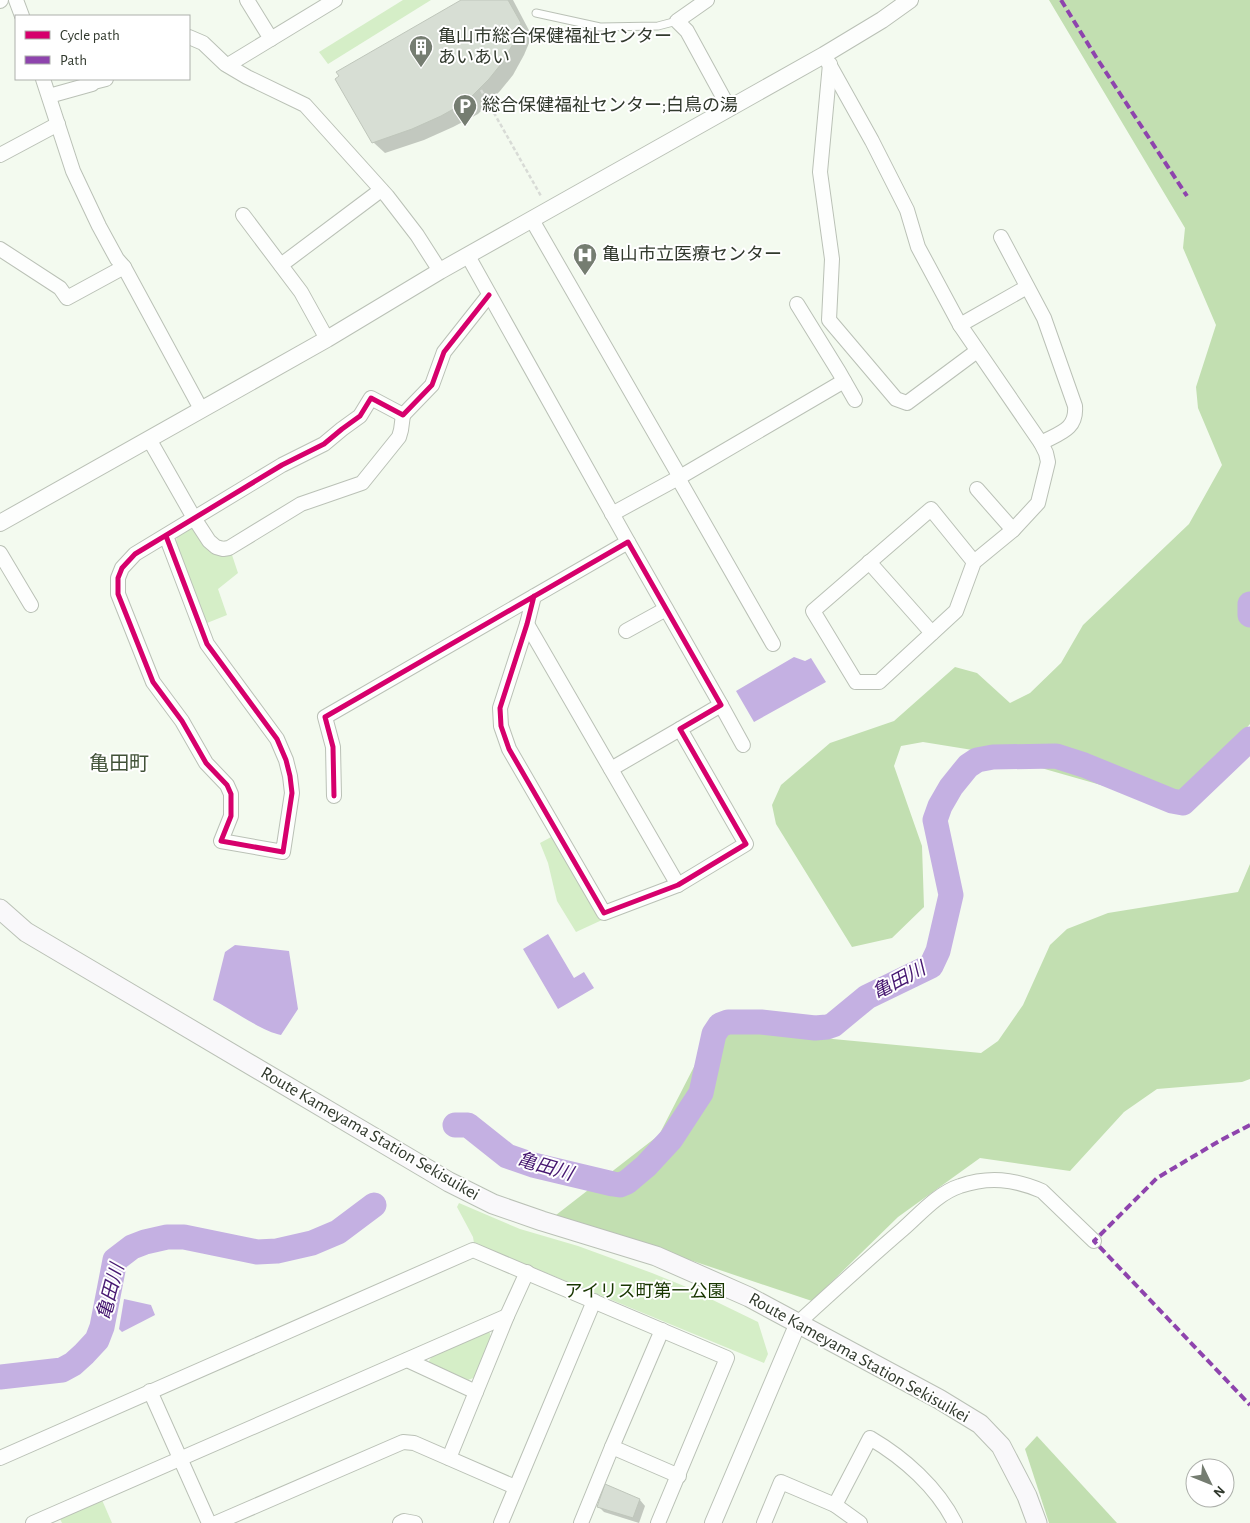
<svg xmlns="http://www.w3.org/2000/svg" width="1250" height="1523" viewBox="0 0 1250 1523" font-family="'Alegreya Sans','Noto Sans JP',sans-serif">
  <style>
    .green { fill: #d5eec7 }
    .forest { fill: #c2dfb1 }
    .water { fill: #c4b0e2 }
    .shadow { fill: #0003 }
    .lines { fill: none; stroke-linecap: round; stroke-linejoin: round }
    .river { stroke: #c4b0e2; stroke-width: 25 }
    .building { fill: #d7ded4; stroke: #bfc6bb }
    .service-casing { stroke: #bac1b6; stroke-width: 9 }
    .minor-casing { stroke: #bac1b6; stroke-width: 16 }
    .tertiary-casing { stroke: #bac1b6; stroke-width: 18 }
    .secondary-casing { stroke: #bac1b6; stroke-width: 21 }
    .path { stroke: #d8dbd6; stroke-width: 2.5; stroke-dasharray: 4 2.5; stroke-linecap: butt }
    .service { stroke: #fdfefd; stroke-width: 7 }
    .minor { stroke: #fdfefd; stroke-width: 14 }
    .tertiary { stroke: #fdfefd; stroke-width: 16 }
    .secondary { stroke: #f9f8fa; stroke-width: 19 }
    .quiet { stroke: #8e44ad; stroke-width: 4; stroke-dasharray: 8 4; stroke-linecap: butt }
    .cycleway-casing { stroke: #fff; stroke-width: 8 }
    .cycleway { stroke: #d6006c; stroke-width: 5 }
    .labels { text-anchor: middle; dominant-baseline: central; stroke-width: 4; stroke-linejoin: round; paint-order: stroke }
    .poi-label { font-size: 18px; fill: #31392d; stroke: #fff; text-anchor: start }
    .street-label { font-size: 18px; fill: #31392d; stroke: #fff }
    .park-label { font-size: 18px; fill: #183600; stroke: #fff }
    .water-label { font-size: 19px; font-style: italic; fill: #461771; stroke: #fff }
    .quarter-label { font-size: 20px; fill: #415238; stroke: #fff }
  </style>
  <rect width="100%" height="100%" fill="#f3faef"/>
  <g class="green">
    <path d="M403,0H431L328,64L319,52Z"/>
    <path d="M188,529H195L220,553L232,555L238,573L218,589L227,615L207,623L176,542L177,535Z"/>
    <path d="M553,836L602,920L576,932L557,901L548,863L540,843Z"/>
    <path d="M459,1203L520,1229L578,1246L652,1273L684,1286L758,1322L768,1354L764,1363L474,1243L473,1237L457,1207Z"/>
    <path d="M487,1331L490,1333L491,1341L476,1377L468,1380L430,1365L429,1361L432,1356Z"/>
    <path d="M102,1500L112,1523H62L60,1519Z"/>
  </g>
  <g class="forest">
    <path d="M1049,0H1250V724L1178,807L985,752L923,742L901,746L894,766L922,846L924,907L892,938L852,947L776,824L772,805L781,785L830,743L894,721L955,667L977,673L1010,703L1030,693L1061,663L1083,625L1189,524L1222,465L1198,408L1196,387L1216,325L1183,248L1185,228Z"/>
    <path d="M1250,864V1079L1242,1082L1157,1089L1124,1112L1070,1171L980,1158L898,1217L812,1301L556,1215L659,1135L699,1057L729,1026L749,1018L833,1039L981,1053L998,1041L1023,1005L1050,945L1067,929L1108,913L1238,892Z"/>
    <path d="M1037,1436L1117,1523H1049L1025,1449Z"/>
  </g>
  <g class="water">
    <path d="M794,657L805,661L811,658L826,682L754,722L736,691Z"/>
    <path d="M548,934L574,978L584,972L594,988L558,1009L523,949Z"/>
    <path d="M235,945L289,951L298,1009L281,1035C261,1031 233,1010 213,1000L225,952Z"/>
    <path d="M124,1299L151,1305L155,1315L122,1332L119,1329Z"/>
  </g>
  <g class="shadow">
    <path d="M463,0H513L532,36L524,55L513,75L500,91L478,114L453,127L424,140L385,153L373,142Z"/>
    <path d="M606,1485L640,1500L645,1506L639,1523L604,1512L598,1506Z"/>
  </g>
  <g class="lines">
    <g class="river">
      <path d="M1250,604V615"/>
      <path d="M455,1125H468L507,1156L533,1165L613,1184L620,1185L627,1182L646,1166L671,1139L701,1093L714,1034L720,1025L728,1022H761L815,1028L827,1027L833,1025L867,997L931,966L938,951L951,895L935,820L940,806L951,787L968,766L977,760L993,757L1056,756L1084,765L1172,801L1183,803L1250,739"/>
      <path d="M0,1377L62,1370L73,1364L84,1354L97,1340L102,1327L115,1260L132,1247L145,1242L167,1237H184L257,1252L277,1251L312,1243L338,1232L374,1205"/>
    </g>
  </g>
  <g class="building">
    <path d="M461,0H508L521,23L513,44L501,64L489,79L466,102L441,116L412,129L372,143L335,79L339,76L336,72Z"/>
    <path d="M605,1484L640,1499L633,1518L597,1507Z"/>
  </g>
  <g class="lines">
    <g class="service-casing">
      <path id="service" d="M536,13L600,27L658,26L677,21"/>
    </g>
    <g class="minor-casing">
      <g id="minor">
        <path d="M16,0L22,16"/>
        <path d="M247,0L271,39"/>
        <path d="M707,0L677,21L687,31L729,108"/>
        <path d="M0,1L1,0"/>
        <path d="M189,37L203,43L225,64L247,77L305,105L387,196L417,235L440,271"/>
        <path d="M824,55L872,141L907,210L918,247L960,325L1041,443L1046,453L1048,462L1038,503L1013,530L974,562L956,611L879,682H856L813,611L931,509L974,562"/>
        <path d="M830,64L820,172L832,259L829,320L896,399L907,403L977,351"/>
        <path d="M228,65L335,0"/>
        <path d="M43,79L73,171L99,226L117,259L124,267L201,409"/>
        <path d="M49,96L92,84L94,82L106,79"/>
        <path d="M0,155L58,124"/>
        <path d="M243,215L301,292L327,339"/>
        <path d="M532,220L680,477"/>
        <path d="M1001,237L1044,318L1075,406C1077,430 1059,433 1041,443"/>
        <path d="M0,249L60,288L67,298L124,267"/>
        <path d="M468,256L628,542"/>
        <path d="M281,265L381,190"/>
        <path d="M797,304L839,372L855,400"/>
        <path d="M960,325L1027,287"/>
        <path d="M149,439L194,518L209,541L216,547L223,549L229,548L301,504L362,483L399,437L401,430L403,415"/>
        <path d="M678,478L773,644"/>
        <path d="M977,489L1013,530"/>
        <path d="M612,514L680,477L844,381"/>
        <path d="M166,536L207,644L277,739L286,760L290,776L292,793L283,852L221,841L231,816V794L227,785L206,763L182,721L153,682L118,594V578L122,568L135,554L282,465L324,444L342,429L360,416L371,398L403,415L432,385L444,352L489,295"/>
        <path d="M0,553L31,605"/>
        <path d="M869,562L932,633"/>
        <path d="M527,624L678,885"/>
        <path d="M626,631L666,609"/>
        <path d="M721,705L743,745"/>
        <path d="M611,769L680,729"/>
        <path d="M334,796L333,747L325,717L628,542L721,705L680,729L746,844L678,885L604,913L509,749L501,726L500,708L527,624L534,596"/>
        <path d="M798,1323C833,1291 867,1260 903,1229C920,1214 938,1193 960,1186C989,1176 1014,1179 1042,1191L1094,1241"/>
        <path d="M662,1330L612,1447L679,1476"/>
        <path d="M407,1360L476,1392"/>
        <path d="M150,1391L209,1523"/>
        <path d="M0,1458L473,1250L727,1358L658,1523"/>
        <path d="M449,1458L507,1316L527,1272"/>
        <path d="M835,1505L860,1523"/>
        <path d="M33,1523L507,1316"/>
        <path d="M216,1523L403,1442L414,1443L515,1487"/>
        <path d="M400,1523L404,1521L415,1523"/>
        <path d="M501,1523L594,1301"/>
        <path d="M581,1523L612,1447"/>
        <path d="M764,1523L781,1482L835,1505L870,1438C904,1458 937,1487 955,1523"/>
      </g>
    </g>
    <g class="tertiary-casing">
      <g id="tertiary">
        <path d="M0,523L327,339L440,271L824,55L882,20L910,0"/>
        <path d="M713,1523L798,1323"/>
      </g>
    </g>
    <g class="secondary-casing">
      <path id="secondary" d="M0,909L26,932L449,1182L493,1204L542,1221L656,1256L749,1297L939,1399L980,1424L1001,1446L1027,1496L1037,1523"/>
    </g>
    <path class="path" d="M481,90L541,196"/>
    <use href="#service" class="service"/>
    <use href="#minor" class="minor"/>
    <use href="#tertiary" class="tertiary"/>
    <use href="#secondary" class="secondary"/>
    <g class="quiet">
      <path d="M1061,0L1096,57L1187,196"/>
      <path d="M1250,1125L1221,1140L1157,1178L1094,1241L1250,1405"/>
    </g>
    <g class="cycleway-casing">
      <g id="cycleway">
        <path d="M166,536L207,644L277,739L286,760L290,776L292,793L283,852L221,841L231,816V794L227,785L206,763L182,721L153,682L118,594V578L122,568L135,554L282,465L324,444L342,429L360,416L371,398L403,415L432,385L444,352L489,295"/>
        <path d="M334,796L333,747L325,717L628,542L721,705L680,729L746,844L678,885L604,913L509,749L501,726L500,708L527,624L534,596"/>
      </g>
    </g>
    <use href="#cycleway" class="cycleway"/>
  </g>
  <defs>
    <g id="building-pin" transform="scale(1.25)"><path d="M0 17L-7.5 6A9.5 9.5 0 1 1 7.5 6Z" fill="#757d71" stroke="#fff"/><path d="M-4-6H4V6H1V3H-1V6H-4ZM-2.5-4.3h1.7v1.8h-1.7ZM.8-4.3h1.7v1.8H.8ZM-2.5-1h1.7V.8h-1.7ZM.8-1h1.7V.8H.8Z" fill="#fff"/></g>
    <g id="parking-pin" transform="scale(1.25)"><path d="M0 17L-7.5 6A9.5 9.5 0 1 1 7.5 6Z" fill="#757d71" stroke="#fff"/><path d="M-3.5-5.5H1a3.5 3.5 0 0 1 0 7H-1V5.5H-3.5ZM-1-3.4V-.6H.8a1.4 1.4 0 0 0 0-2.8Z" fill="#fff"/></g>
    <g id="hospital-pin" transform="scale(1.25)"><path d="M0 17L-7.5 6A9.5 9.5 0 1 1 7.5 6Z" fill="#757d71" stroke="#fff"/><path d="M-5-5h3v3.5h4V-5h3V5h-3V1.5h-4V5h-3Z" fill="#fff"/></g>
  </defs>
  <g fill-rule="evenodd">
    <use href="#building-pin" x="421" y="47"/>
    <use href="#parking-pin" x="465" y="106"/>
    <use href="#hospital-pin" x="585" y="255"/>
  </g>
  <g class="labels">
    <g class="poi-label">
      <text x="438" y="37">亀山市総合保健福祉センター<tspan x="438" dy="21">あいあい</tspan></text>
      <text x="482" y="106">総合保健福祉センター;白鳥の湯</text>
      <text x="602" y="255">亀山市立医療センター</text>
    </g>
    <g class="street-label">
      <text transform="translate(370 1134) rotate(30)">Route Kameyama Station Sekisuikei</text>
      <text transform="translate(859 1358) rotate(29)">Route Kameyama Station Sekisuikei</text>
    </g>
    <g class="park-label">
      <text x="645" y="1292">アイリス町第一公園</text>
    </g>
    <g class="water-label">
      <text transform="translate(899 981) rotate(-28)">亀田川</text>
      <text transform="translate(545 1167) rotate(16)">亀田川</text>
      <text transform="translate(111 1292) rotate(-75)">亀田川</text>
    </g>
    <g class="quarter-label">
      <text x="119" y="764">亀田町</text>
    </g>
  </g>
  <rect x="15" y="15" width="175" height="65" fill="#ffffff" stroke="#adb0ab"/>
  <rect x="25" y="31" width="25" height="8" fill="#d6006c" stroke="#adb0ab"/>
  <text x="60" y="40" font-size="15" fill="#31392d">Cycle path</text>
  <rect x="25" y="56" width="25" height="8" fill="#8e44ad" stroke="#adb0ab"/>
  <text x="60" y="65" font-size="15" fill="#31392d">Path</text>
  <g transform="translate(1210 1483) rotate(133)"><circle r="24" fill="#ffffff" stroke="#adb0ab"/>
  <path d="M0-4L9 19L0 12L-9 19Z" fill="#757d71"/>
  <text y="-8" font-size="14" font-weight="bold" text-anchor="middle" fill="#31392d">N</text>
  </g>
</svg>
